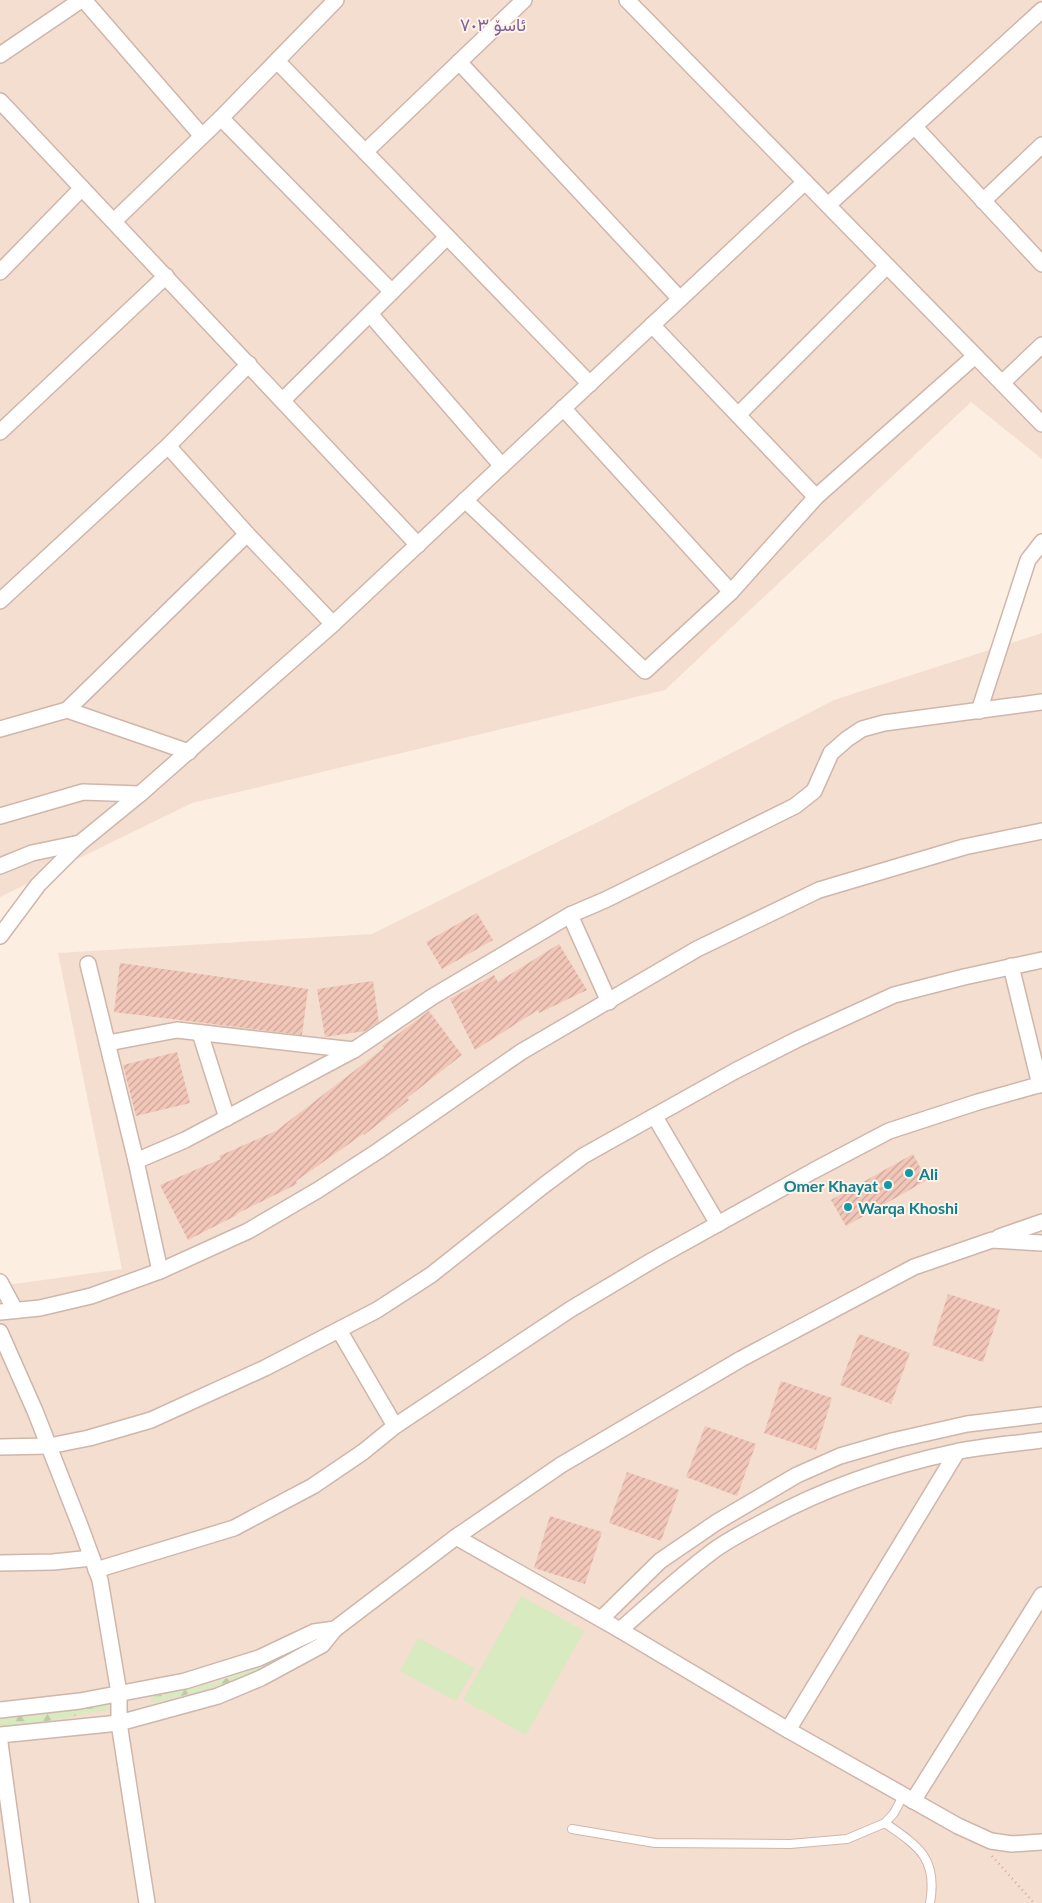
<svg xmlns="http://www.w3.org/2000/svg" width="1042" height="1903" viewBox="0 0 1042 1903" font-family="Lato,Vazirmatn,sans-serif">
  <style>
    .residential { fill: #f4ded0 }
    .forest { fill: url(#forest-firs) }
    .pitch { fill: #d7eac0 }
    .building { fill: url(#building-hatch) }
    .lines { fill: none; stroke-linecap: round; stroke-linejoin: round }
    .lane-casing { stroke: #cfb6ab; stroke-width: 10 }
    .street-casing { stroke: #cfb6ab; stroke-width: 18 }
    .path { stroke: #d6aa9c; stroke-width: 2.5; stroke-dasharray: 1 4; stroke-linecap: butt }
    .lane { stroke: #fff; stroke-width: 8 }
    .street { stroke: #fff; stroke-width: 15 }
    .culture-dot { fill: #0f9aa8; stroke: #fff2e8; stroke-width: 2 }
    .labels { text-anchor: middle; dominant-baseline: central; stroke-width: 4; stroke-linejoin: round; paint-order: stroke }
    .culture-label { font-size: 16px; font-weight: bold; fill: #0d838f; stroke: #fff2e8; text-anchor: start }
    .neighbourhood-label { font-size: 18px; fill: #7e6397; stroke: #fff2e8 }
  </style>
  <defs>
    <pattern id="forest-firs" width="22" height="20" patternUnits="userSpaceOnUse" patternTransform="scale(1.25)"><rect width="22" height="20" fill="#d7eac0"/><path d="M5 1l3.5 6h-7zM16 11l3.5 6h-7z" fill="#bccaa6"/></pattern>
    <pattern id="building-hatch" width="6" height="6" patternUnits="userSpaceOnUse" patternTransform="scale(1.25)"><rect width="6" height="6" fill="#f2c7b9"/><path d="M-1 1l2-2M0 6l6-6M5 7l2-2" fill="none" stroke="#c9a498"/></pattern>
  </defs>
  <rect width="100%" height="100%" fill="#fceee1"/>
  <g class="residential">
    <path d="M0,0H1042V459L971,402L665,690L192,803L0,897Z"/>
    <path d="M1042,633V1903H0V1286L122,1269L58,953L372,934L598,822L834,700Z"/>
  </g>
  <g class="forest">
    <path d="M299,1649L248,1677L202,1691L151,1703V1697L213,1683L236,1675Z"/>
    <path d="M114,1701L112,1709L31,1724L0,1727V1718L31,1715Z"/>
  </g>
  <g class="pitch">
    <path d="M521,1596L584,1631L526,1735L463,1700Z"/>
    <path d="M418,1638L475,1668L456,1701L400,1671Z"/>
  </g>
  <g class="building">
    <path d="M477,913L493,940L442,969L426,942Z"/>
    <path d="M559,944L587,990L539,1013L538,1010L475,1050L450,999L494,975L498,982Z"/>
    <path d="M120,963L308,989L302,1035L114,1012Z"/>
    <path d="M373,981L379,1022L365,1031L325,1037L317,989Z"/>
    <path d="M429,1011L462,1055L407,1098L409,1100L364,1135L363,1134L296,1181L297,1184L236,1214L237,1215L188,1240L160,1185L221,1159L219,1156L276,1131L384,1048L382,1046Z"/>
    <path d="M177,1052L190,1103L136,1116L123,1065Z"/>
    <path d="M913,1154L927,1180L846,1226L831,1200Z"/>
    <path d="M948,1294L1000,1310L983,1362L932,1345Z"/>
    <path d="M859,1334L910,1353L891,1404L840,1385Z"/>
    <path d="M781,1381L832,1398L816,1450L764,1433Z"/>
    <path d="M705,1426L756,1444L737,1496L686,1477Z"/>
    <path d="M627,1472L679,1490L661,1541L609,1523Z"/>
    <path d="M550,1516L602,1532L585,1584L534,1568Z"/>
  </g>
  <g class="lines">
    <g class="lane-casing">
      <g id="lane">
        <path d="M885,1823C918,1846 938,1858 930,1903"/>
        <path d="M572,1829L655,1843L790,1844L847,1839L885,1823L894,1813L903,1796"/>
      </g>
    </g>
    <g class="street-casing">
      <g id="street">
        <path d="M84,0L202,136"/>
        <path d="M627,0L1042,424"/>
        <path d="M0,55L81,0"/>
        <path d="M277,61L590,384"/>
        <path d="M459,62L680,299"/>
        <path d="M0,101L418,545"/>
        <path d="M221,118L392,292"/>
        <path d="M915,127L1042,264"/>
        <path d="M365,152L524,0"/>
        <path d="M983,201L1042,145"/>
        <path d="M828,205L1042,10"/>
        <path d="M114,221L221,118L336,0"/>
        <path d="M0,272L82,188"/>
        <path d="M370,314L502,466"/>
        <path d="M652,325L816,497"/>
        <path d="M1002,383L1042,345"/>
        <path d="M283,400L447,237"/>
        <path d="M563,408L731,592"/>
        <path d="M738,415L887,266"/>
        <path d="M0,432L166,276"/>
        <path d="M168,446L247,534L333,624"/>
        <path d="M465,500L645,671L731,592L816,497L975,356"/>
        <path d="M0,601L168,446L249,364"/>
        <path d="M67,710L247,534"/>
        <path d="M979,711L1028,560L1042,542"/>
        <path d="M0,729L67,710L189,752"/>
        <path d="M0,816L83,792L140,794L333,624L805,182"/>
        <path d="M0,866L32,853L80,843"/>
        <path d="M570,915L609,1002"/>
        <path d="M0,936L38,885L80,843L140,794"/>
        <path d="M88,964L136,1161L160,1271"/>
        <path d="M1011,966L1040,1085"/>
        <path d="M200,1033L227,1118"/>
        <path d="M108,1043L177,1030L354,1050"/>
        <path d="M655,1117L718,1224"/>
        <path d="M136,1161L185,1140L354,1050L432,997L570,915L605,900L795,806L814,791L831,753L847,739L862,729L884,723L1042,702"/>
        <path d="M999,1237L1042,1222"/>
        <path d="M0,1282L15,1310"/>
        <path d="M0,1312L40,1308L91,1296L160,1271L248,1231L318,1190L378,1151L521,1052L697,949L819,890L964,847L1042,831"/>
        <path d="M339,1330L395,1426"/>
        <path d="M0,1332L35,1411L81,1528L100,1580L119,1693V1723L147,1903"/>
        <path d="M0,1447L49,1446L89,1438L151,1420L265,1368L377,1310L431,1275L543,1186L583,1156L735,1071L798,1039L894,995L964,977L1042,960"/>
        <path d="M456,1537L620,1630L788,1730L958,1826L991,1841L1012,1844L1042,1842"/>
        <path d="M0,1563L53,1562L92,1558"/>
        <path d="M96,1570L234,1528L313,1486L363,1452L395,1426L571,1309L653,1260L813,1171L889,1131L978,1102L1042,1084"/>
        <path d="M601,1619L660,1561L717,1522L797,1475L840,1456L892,1441L967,1424L1042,1415"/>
        <path d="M620,1630C651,1603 681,1575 713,1551C729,1539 748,1530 766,1520C825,1488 889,1466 955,1452C984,1446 1013,1444 1042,1440"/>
        <path d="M0,1710L80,1701L185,1681L259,1658L314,1632L335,1629"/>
        <path d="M788,1730L957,1452"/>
        <path d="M0,1735L119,1723L218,1696L261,1678L322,1645L335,1629L456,1537L561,1465L741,1359L914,1267L992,1240L1042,1243"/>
        <path d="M0,1743L22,1903"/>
        <path d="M913,1801L1042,1595"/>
      </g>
    </g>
    <path class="path" d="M992,1856L1034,1903"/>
    <use href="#lane" class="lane"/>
    <use href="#street" class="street"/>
  </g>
  <g class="culture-dot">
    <circle cx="909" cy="1173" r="5"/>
    <circle cx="888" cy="1185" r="5"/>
    <circle cx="848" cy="1207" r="5"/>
  </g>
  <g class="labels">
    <g class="culture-label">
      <text x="919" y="1173">Ali</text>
      <text x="878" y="1185" text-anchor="end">Omer Khayat</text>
      <text x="858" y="1207">Warqa Khoshi</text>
    </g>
    <g class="neighbourhood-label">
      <text x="493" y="24">ئاسۆ ٧٠٣</text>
    </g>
  </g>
</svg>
